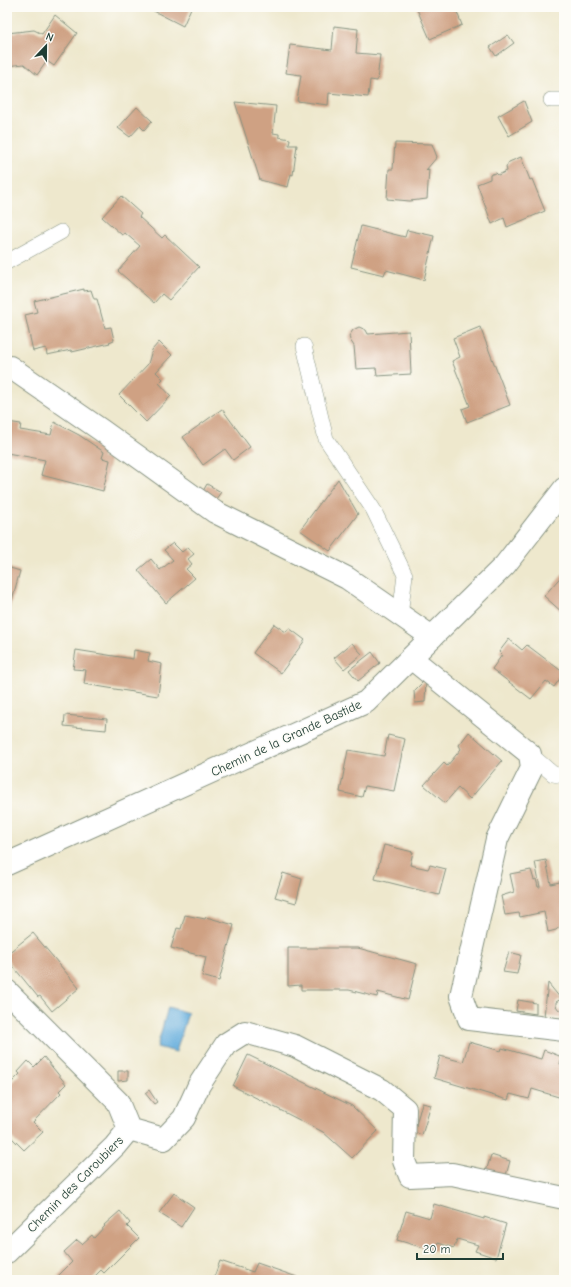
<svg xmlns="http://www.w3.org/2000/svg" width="571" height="1287" viewBox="0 0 571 1287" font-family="'Comic Neue',sans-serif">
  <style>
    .water { fill: #66aedd; stroke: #427688 }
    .building { fill: #cfa183 }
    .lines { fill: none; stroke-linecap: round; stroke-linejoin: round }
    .service-casing { stroke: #869280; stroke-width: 16 }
    .minor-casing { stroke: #869280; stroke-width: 24 }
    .service { stroke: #fff; stroke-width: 15 }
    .minor { stroke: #fff; stroke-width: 22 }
    .labels { text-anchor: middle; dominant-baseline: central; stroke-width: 3; stroke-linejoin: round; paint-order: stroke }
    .street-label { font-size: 13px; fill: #1f3d34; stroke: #fdfcf7 }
  </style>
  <rect width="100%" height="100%" fill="#fdfcf7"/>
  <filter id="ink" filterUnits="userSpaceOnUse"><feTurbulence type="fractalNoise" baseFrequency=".025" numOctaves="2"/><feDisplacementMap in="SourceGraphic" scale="8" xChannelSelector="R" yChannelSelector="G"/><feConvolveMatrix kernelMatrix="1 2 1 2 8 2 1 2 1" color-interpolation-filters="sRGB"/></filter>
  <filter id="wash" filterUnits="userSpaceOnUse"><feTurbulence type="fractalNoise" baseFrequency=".012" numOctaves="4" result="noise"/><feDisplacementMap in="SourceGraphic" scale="16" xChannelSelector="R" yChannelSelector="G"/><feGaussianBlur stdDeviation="0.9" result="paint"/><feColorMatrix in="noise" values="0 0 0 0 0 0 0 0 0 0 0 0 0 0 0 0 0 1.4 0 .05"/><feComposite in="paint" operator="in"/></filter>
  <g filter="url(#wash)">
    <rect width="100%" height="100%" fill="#eee8cd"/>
    <path class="water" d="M168,1007L188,1013L176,1052L157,1047Z"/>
    <g id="blocks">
      <g class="building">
        <path d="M146,7H190L191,8L183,26Z"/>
        <path d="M416,7H455L462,25L430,39Z"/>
        <path d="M55,15L77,33L54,66L47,61L37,75L24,64L7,66V33L34,30L42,34Z"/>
        <path d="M334,26L358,29L356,53L380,55L377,81L370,80L368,97L329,93L328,105L297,101L301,75L286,73L290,45L332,50Z"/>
        <path d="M508,35L514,43L496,56L490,47Z"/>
        <path d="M524,101L532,122L509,136L498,116Z"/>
        <path d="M235,102L276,106L273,133L279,134V137L290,139L289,145H297L293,175L291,174L288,187L260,180Z"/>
        <path d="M137,107L152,121L144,130L140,126L130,137L118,128Z"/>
        <path d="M395,143L432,144L437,157L426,170L429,169L427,199L410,201L387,199L389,169H393Z"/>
        <path d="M521,157L530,180L532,179L545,211L507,227L504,218L492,224L477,184L490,179V175L492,174L496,173L498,175L507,171L506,167L509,162Z"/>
        <path d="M121,196L141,214L139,217L162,238L165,235L199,267L169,300L162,294L154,303L118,271L140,246L125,233L122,235L102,217Z"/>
        <path d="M361,226L405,237L407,230L434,236L424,280L386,270L384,275L351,267Z"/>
        <path d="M84,289V291L91,290L94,299H97L105,328L111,327L114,340L109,342L110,343L72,352L71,350L47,355L46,348L33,351L25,315L37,312L34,301Z"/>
        <path d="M359,327L366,330L368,334L409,331L411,374L377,376L376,368L356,369L354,346L350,340L349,336L353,330Z"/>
        <path d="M480,327L510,405L467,422L462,409L470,406L452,361L460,357L453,338Z"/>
        <path d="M159,342L172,355L156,372L163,379L159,383L171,396L146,422L119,395L148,364L152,350Z"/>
        <path d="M222,409L250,447L233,460L225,449L203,465L183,437Z"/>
        <path d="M7,422L21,424L20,430L51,435L54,422L79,435L104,452L102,458L110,460L103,491L41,475L45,460L7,453Z"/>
        <path d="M338,479L358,514L330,551L300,530Z"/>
        <path d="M207,484L221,492L216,499L203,491Z"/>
        <path d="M173,543L182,552L188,547L194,554L188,559L192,564L186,569L195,578L166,603L138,570L151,559L160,570L173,560L164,550Z"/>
        <path d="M7,567L20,571L7,618Z"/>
        <path d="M564,573V614L544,596Z"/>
        <path d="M274,624L286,632L289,628L305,640L281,673L253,653Z"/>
        <path d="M509,639L522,650L527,645L564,673L554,687L546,681L531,699L492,669L502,655L499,652Z"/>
        <path d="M352,643L362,654L344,669L334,658Z"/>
        <path d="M76,650L133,659L134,650L150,653L148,661L162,664L158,696L84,684L86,670L73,669Z"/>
        <path d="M372,652L380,663L358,681L349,670Z"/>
        <path d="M426,679L425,702L415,703L414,691Z"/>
        <path d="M65,715L107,719L106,730L64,726Z"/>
        <path d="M469,732L502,761L470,799L458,788L445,803L424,785L444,763L447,766L461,749L459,745Z"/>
        <path d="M388,735L405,739L394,791L365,786L362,797L340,792L348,750L384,756Z"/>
        <path d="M384,845L413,852L410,865L428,869L430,865L446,869L439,895L375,879Z"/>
        <path d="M546,860L551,884L564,881V923L556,930L548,932L544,912L520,917L519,913L505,915L501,896L514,892L510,874L531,870L534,880L536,879L538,887H540L535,862Z"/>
        <path d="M283,873L302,879L296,903L275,897Z"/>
        <path d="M185,915L205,919L206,917L234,925L219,981L202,976L206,957L171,948L177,928L181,929Z"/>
        <path d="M33,933L79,988L52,1011L40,996L38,997L7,959V954Z"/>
        <path d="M288,948H358L417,964L408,1000L378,992L377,997L349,990H301V985L288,986Z"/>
        <path d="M509,952L521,955L517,974L503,972Z"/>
        <path d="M548,983L561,999L556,1002V1006L559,1010L564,1011V1019L544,1016Z"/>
        <path d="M518,1000L536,1003V1014L516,1011Z"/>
        <path d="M469,1042L501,1051L502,1048L541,1059L544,1050L562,1057L560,1064L564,1065V1107L560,1105L562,1098L532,1089L529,1099L510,1094L508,1100L434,1078L440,1056L463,1062Z"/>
        <path d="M248,1055L352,1106L378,1131L352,1158L323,1132L233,1086Z"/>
        <path d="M44,1057L66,1084L59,1091L61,1093L33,1122L43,1132L24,1150L7,1133V1087L20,1074L18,1072L28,1061L34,1067Z"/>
        <path d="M118,1071H128V1080L118,1081Z"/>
        <path d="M149,1090L157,1102L154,1104L145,1093Z"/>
        <path d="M422,1103L431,1105L422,1135L414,1132Z"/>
        <path d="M491,1155L510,1161L505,1179L485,1175Z"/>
        <path d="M174,1193L194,1207L181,1227L159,1213Z"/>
        <path d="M434,1204L484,1219V1217L506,1224L496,1258L475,1251L478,1245L457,1239L454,1248L438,1243L435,1251L397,1240L406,1211L430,1218Z"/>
        <path d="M120,1211L130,1223L127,1226L139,1238L104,1273L101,1270L91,1280H62L58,1276L72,1262L64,1252L77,1240L82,1244L92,1235L94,1238L105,1226L104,1225Z"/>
        <path d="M220,1261L253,1272L257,1263L297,1277L296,1280H213Z"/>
      </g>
    </g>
  </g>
  <g filter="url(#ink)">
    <use href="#blocks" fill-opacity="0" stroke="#869280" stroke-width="1"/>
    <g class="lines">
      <g class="service-casing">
        <g id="service">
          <path d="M551,100H564"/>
          <path d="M7,262L61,232"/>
          <path d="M304,346L326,439L373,509L405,575L400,616"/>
          <path d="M530,754L553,774L564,776"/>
        </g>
      </g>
      <g class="minor-casing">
        <g id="minor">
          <path d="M10,367L101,430L215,512L347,578L432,637"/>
          <path d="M411,658L530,754L532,768L497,839L461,996L469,1019L564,1030"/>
          <path d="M7,864L366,702L505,565L564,489"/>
          <path d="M7,991L118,1102L129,1129L115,1146L7,1252"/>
          <path d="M129,1129L164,1139L184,1118L199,1085L226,1044L245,1032L295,1046L382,1090L405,1109L404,1161L410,1176L452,1174L564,1198"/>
        </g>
      </g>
      <use href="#service" class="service"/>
      <use href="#minor" class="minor"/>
    </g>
  </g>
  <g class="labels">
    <g class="street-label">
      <text transform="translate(286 738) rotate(-25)">Chemin de la Grande Bastide</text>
      <text transform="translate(75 1184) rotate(-45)">Chemin des Caroubiers</text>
    </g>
  </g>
  <rect width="571" height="1287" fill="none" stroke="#fdfcf7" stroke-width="24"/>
  <g transform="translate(46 46) rotate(22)" stroke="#fdfcf7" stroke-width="3" paint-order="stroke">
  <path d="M0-3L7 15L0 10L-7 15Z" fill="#1f3d34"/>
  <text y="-6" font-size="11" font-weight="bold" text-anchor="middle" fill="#1f3d34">N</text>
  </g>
  <path d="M417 1253v6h86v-6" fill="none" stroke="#1f3d34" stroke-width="2"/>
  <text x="423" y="1253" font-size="12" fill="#1f3d34" stroke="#fdfcf7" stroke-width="3" paint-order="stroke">20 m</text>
</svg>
